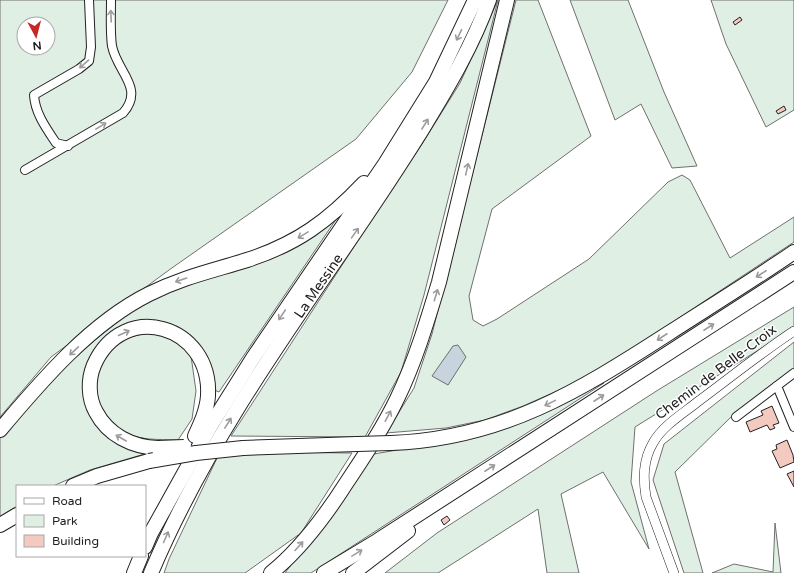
<svg xmlns="http://www.w3.org/2000/svg" width="794" height="573" viewBox="0 0 794 573" font-family="'Varela Round',sans-serif">
  <style>
    .green { fill: #e0efe3; stroke: #6f6f6f; fill-rule: evenodd }
    .water { fill: #c7d3dd; stroke: #6f6f6f }
    .building { fill: #f3c9c0; stroke: #222 }
    .lines { fill: none; stroke-linecap: round; stroke-linejoin: round }
    .minor-casing { stroke: #222; stroke-width: 10 }
    .tertiary-casing { stroke: #222; stroke-width: 10 }
    .motorway-casing { stroke: #222; stroke-width: 16 }
    .minor { stroke: #fff; stroke-width: 8 }
    .tertiary { stroke: #fff; stroke-width: 9 }
    .motorway { stroke: #fff; stroke-width: 14 }
    .motorway-bridge-casing { stroke: #222; stroke-width: 16; stroke-linecap: butt }
    .motorway-bridge { stroke: #fff; stroke-width: 14 }
    .oneway { stroke: #9c9c9c }
    .labels { text-anchor: middle; dominant-baseline: central; stroke-width: 3; stroke-linejoin: round; paint-order: stroke }
    .street-label { font-size: 14px; fill: #222; stroke: #fff }
  </style>
  <rect width="100%" height="100%" fill="#fff"/>
  <g class="green">
    <path d="M0,0H448L412,72L356,139L169,270L51,357L0,417ZM24,24H48V48H24Z"/>
    <path d="M498,0L424,295L401,372L365,437L231,436L359,239L422,144L460,83Z"/>
    <path d="M516,0H538L591,136L492,209L469,296L473,320L483,326L497,319L589,259L668,182L682,175L690,180L730,258L794,217V242L591,376L523,406L485,420L446,428L386,433L414,388L432,334Z"/>
    <path d="M570,0H628L664,92L697,166L672,168L641,104L615,120Z"/>
    <path d="M711,0H794V110L766,127L726,44Z"/>
    <path d="M337,218L219,392L212,389L181,330L164,322H138L103,341L94,352L87,366L90,414L148,453L90,470L53,486H17V506L0,517V437L16,417L67,364L91,343L134,309L178,285Z"/>
    <path d="M794,307V328L635,427L631,482L649,549L603,472L561,494L579,573H547L538,509L438,573H385L437,533L658,390Z"/>
    <path d="M153,332L181,343L191,356L196,391L192,419L178,440C156,439 140,441 121,431C117,429 114,425 111,423C85,400 94,359 121,341C128,336 145,334 153,332Z"/>
    <path d="M794,342V370L732,416L675,472L703,573H684L653,480L664,444Z"/>
    <path d="M604,383L311,573H285L374,454L466,438L524,420Z"/>
    <path d="M262,452L352,453L301,533L245,573H164L169,559L218,456Z"/>
    <path d="M775,523L781,573H712L734,564L773,572Z"/>
  </g>
  <path class="water" d="M458,345L466,357L448,385L432,376L453,346Z"/>
  <g class="building">
    <path d="M740,17L742,20L735,25L733,22Z"/>
    <path d="M784,106L786,110L778,114L776,111Z"/>
    <path d="M772,406L779,423L773,425L775,428L770,430L767,425L750,432L746,422L763,415L761,411Z"/>
    <path d="M787,440L793,455L794,462L780,468L772,451L777,449L776,445Z"/>
    <path d="M794,471V487L787,474Z"/>
    <path d="M447,516L450,520L444,525L441,520Z"/>
  </g>
  <g class="lines">
    <g class="minor-casing">
      <g id="minor">
        <path d="M68,146L56,143C46,128 35,113 34,95L79,69L89,61L91,47L89,0"/>
        <path d="M25,170L123,113C145,88 117,72 112,46C110,31 111,15 111,0"/>
        <path d="M777,386L794,427"/>
        <path d="M736,417L794,373"/>
      </g>
    </g>
    <g class="tertiary-casing">
      <path id="tertiary" d="M674,573L646,497C643,478 643,460 653,443C663,425 684,413 700,400C731,377 762,352 794,331"/>
    </g>
    <g class="motorway-casing">
      <g id="motorway">
        <path d="M0,430C42,380 91,323 149,294C183,277 212,271 247,260C297,244 328,221 364,183"/>
        <path d="M391,443C502,439 579,391 669,333C711,306 753,280 794,252"/>
        <path d="M158,448C132,447 108,435 96,412C88,398 88,379 94,365C123,299 212,325 208,396C207,410 201,423 195,436"/>
        <path d="M243,448L357,444"/>
        <path d="M73,486L97,476L149,461"/>
        <path d="M0,525L17,515"/>
        <path d="M145,547L151,533L211,425L253,358L385,164L436,82L475,0"/>
        <path d="M134,573L141,556"/>
        <path id="s1" d="M151,573C200,457 271,354 342,251C370,210 397,170 423,128C448,87 473,45 489,0"/>
        <path d="M271,573C302,548 326,515 347,482C365,455 383,428 397,399C415,362 427,322 439,282L507,0"/>
        <path d="M324,573L377,541L794,272"/>
        <path d="M353,573L408,531"/>
      </g>
    </g>
    <use href="#minor" class="minor"/>
    <use href="#tertiary" class="tertiary"/>
    <use href="#motorway" class="motorway"/>
    <g class="motorway-bridge-casing">
      <g id="motorway-bridge">
        <path d="M357,444L391,443"/>
        <path d="M158,448L184,447"/>
        <path d="M149,461L196,453L243,448"/>
      </g>
    </g>
    <use href="#motorway-bridge" class="motorway-bridge"/>
  </g>
  <defs><path id="oneway-shaft" d="M-6 0H5M1.5-3L5.5 0L1.5 3" fill="none" stroke-width="1.6" stroke-linecap="round" stroke-linejoin="round"/></defs>
  <g class="oneway">
    <use href="#oneway-shaft" transform="translate(111 16) rotate(-92)"/>
    <use href="#oneway-shaft" transform="translate(459 35) rotate(116)"/>
    <use href="#oneway-shaft" transform="translate(84 64) rotate(139)"/>
    <use href="#oneway-shaft" transform="translate(425 124) rotate(-58)"/>
    <use href="#oneway-shaft" transform="translate(101 126) rotate(-31)"/>
    <use href="#oneway-shaft" transform="translate(467 169) rotate(-77)"/>
    <use href="#oneway-shaft" transform="translate(355 233) rotate(-55)"/>
    <use href="#oneway-shaft" transform="translate(303 235) rotate(149)"/>
    <use href="#oneway-shaft" transform="translate(761 274) rotate(147)"/>
    <use href="#oneway-shaft" transform="translate(181 280) rotate(161)"/>
    <use href="#oneway-shaft" transform="translate(436 295) rotate(-73)"/>
    <use href="#oneway-shaft" transform="translate(282 315) rotate(124)"/>
    <use href="#oneway-shaft" transform="translate(709 327) rotate(-33)"/>
    <use href="#oneway-shaft" transform="translate(124 333) rotate(-24)"/>
    <use href="#oneway-shaft" transform="translate(662 337) rotate(147)"/>
    <use href="#oneway-shaft" transform="translate(74 351) rotate(137)"/>
    <use href="#oneway-shaft" transform="translate(599 398) rotate(-33)"/>
    <use href="#oneway-shaft" transform="translate(550 403) rotate(154)"/>
    <use href="#oneway-shaft" transform="translate(388 416) rotate(-62)"/>
    <use href="#oneway-shaft" transform="translate(228 423) rotate(-58)"/>
    <use href="#oneway-shaft" transform="translate(121 438) rotate(-150)"/>
    <use href="#oneway-shaft" transform="translate(490 468) rotate(-33)"/>
    <use href="#oneway-shaft" transform="translate(166 537) rotate(-66)"/>
    <use href="#oneway-shaft" transform="translate(299 546) rotate(-48)"/>
    <use href="#oneway-shaft" transform="translate(357 553) rotate(-31)"/>
  </g>
  <g class="labels">
    <g class="street-label">
      <text stroke="none"><textPath href="#s1" startOffset="333">La Messine</textPath></text>
      <text transform="translate(716 372) rotate(-37)">Chemin de Belle-Croix</text>
    </g>
  </g>
  <rect x="16" y="485" width="130" height="72" fill="#ffffff" stroke="#a7a7a7"/>
  <rect x="24" y="498" width="20" height="6" fill="#ffffff" stroke="#a7a7a7"/>
  <text x="52" y="505" font-size="12" fill="#222222">Road</text>
  <rect x="24" y="515" width="20" height="12" fill="#e0efe3" stroke="#a7a7a7"/>
  <text x="52" y="525" font-size="12" fill="#222222">Park</text>
  <rect x="24" y="535" width="20" height="12" fill="#f3c9c0" stroke="#a7a7a7"/>
  <text x="52" y="545" font-size="12" fill="#222222">Building</text>
  <g transform="translate(36 36) rotate(173)"><circle r="19" fill="#ffffff" stroke="#a7a7a7"/>
  <path d="M0-3L7 15L0 10L-7 15Z" fill="#c62828"/>
  <text y="-6" font-size="11" font-weight="bold" text-anchor="middle" fill="#222222">N</text>
  </g>
</svg>
